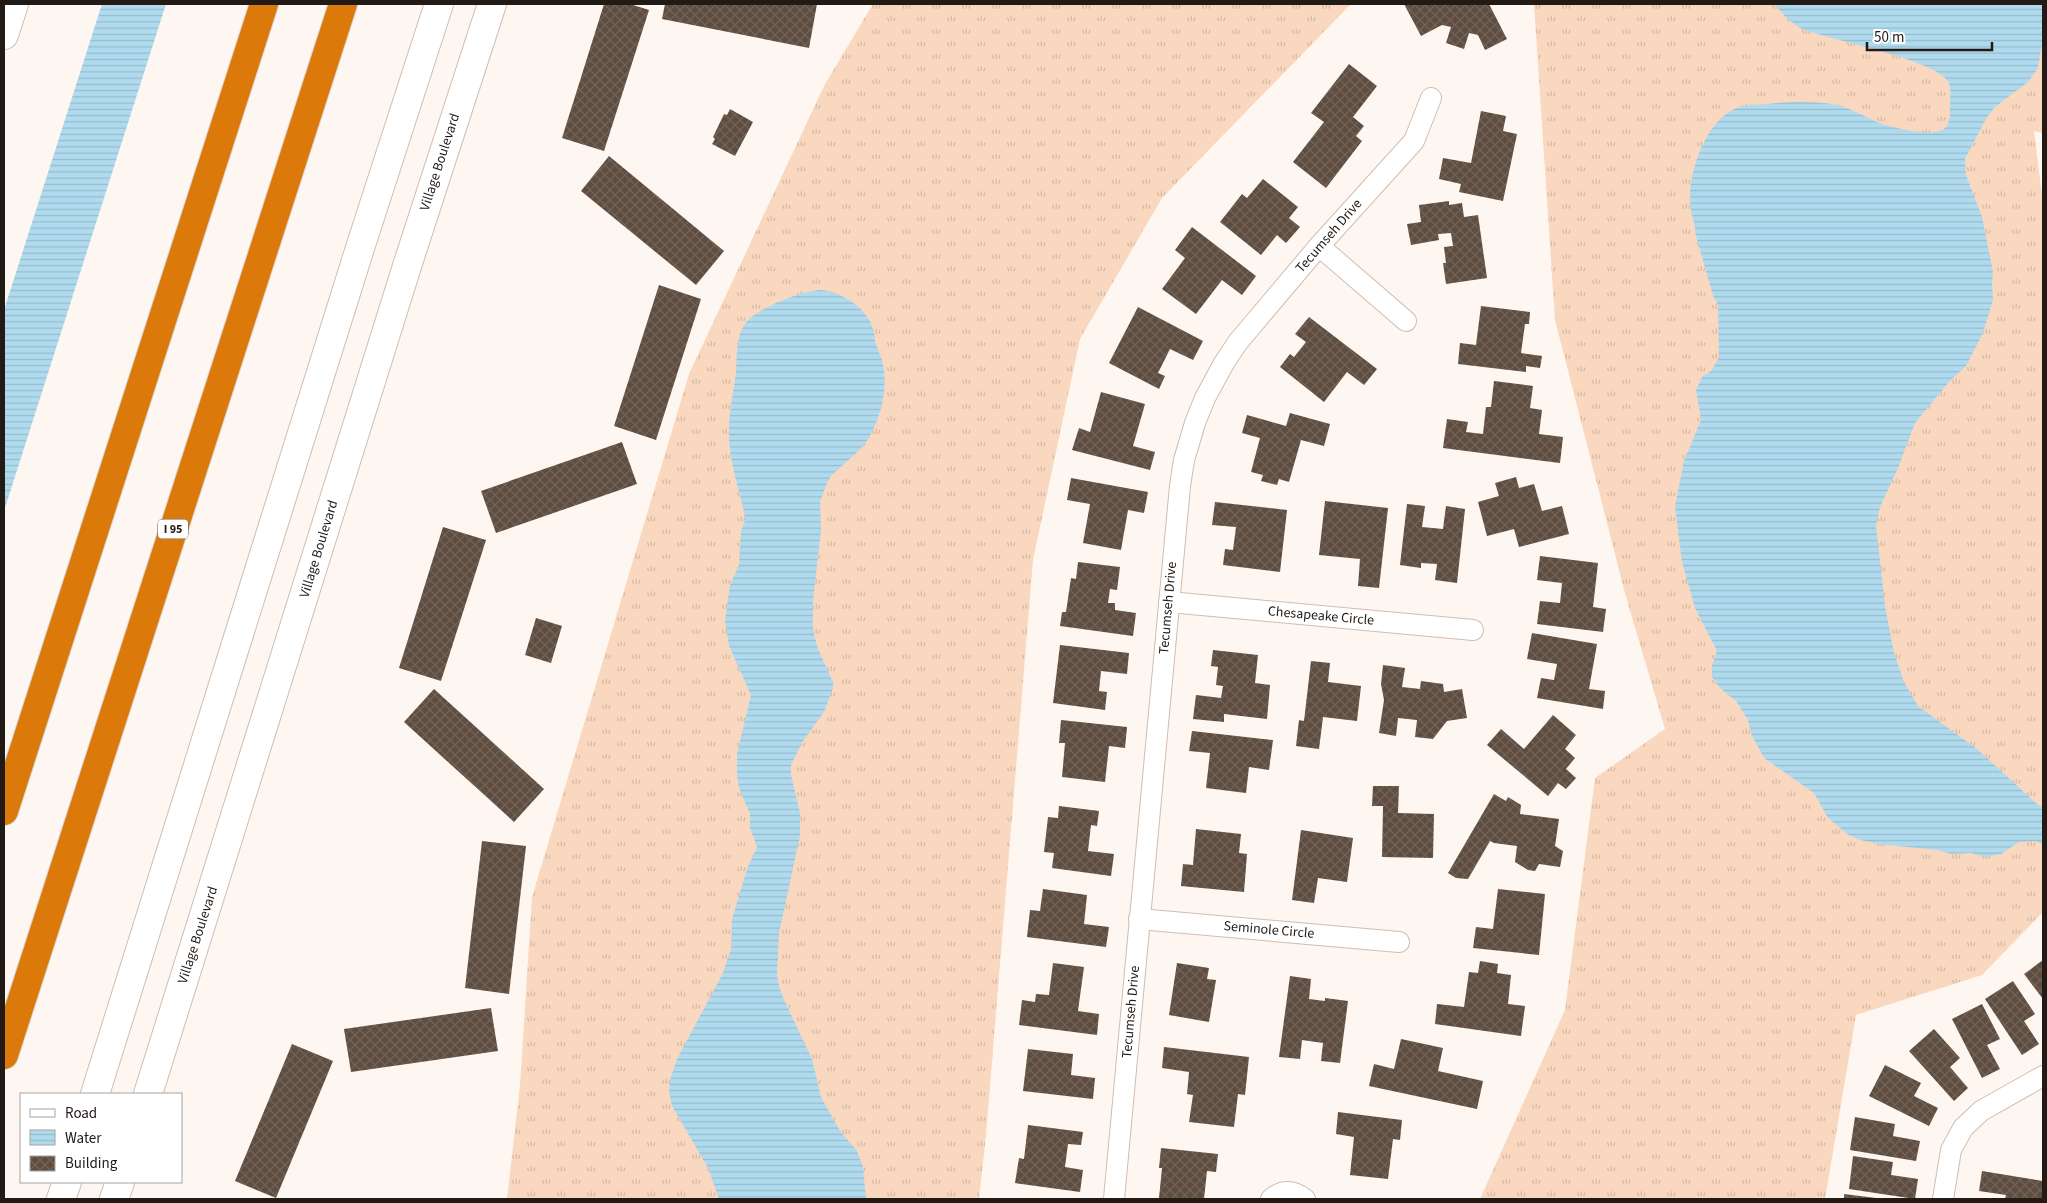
<svg xmlns="http://www.w3.org/2000/svg" width="2047" height="1203" viewBox="0 0 2047 1203" font-family="'Source Sans 3',sans-serif">
  <style>
    .grass { fill: url(#grass-tufts) }
    .water { fill: url(#water-rules) }
    .building { fill: url(#building-cross-hatch) }
    .lines { fill: none; stroke-linecap: round; stroke-linejoin: round }
    .street-casing { stroke: #d1bdaf; stroke-width: 22 }
    .secondary-casing { stroke: #d1bdaf; stroke-width: 30 }
    .highway-casing { stroke: #d7d6d5; stroke-width: 30 }
    .street { stroke: #fff; stroke-width: 20 }
    .secondary { stroke: #fff; stroke-width: 28 }
    .highway { stroke: #db7a0b; stroke-width: 28 }
    .labels { text-anchor: middle; dominant-baseline: central; stroke-width: 5; stroke-linejoin: round; paint-order: stroke }
    .shield { fill: #fff; stroke: #645f5b; stroke-width: 1 }
    .shield-label { font-size: 12px; font-weight: bold; fill: #211a15 }
    .street-label { font-size: 14px; fill: #211a15; stroke: #fff }
  </style>
  <defs>
    <pattern id="grass-tufts" width="24" height="20" patternUnits="userSpaceOnUse" patternTransform="scale(1.25)"><rect width="24" height="20" fill="#f9d8bf"/><path d="M3 7l-1-3M5 7V3M7 7l1-3M15 17l-1-3M17 17v-4M19 17l1-3" fill="none" stroke="#d5b9a3"/></pattern>
    <pattern id="water-rules" width="6" height="5" patternUnits="userSpaceOnUse" patternTransform="scale(1.25)"><rect width="6" height="5" fill="#b0dbee"/><path d="M0 2.5h6" fill="none" stroke="#97bbcb"/></pattern>
    <pattern id="building-cross-hatch" width="8" height="8" patternUnits="userSpaceOnUse" patternTransform="scale(1.25)"><rect width="8" height="8" fill="#5e4d40"/><path d="M0 0l8 8M0 8l8-8" fill="none" stroke="#716358"/></pattern>
  </defs>
  <rect width="100%" height="100%" fill="#fef6f0"/>
  <g class="grass">
    <path d="M873,4H1351L1162,198L1080,339L1033,560L986,1135L979,1199H507L520,1086L532,897L689,374L825,84Z"/>
    <path d="M1534,4H2043V133L2034,131L2043,204V912L1982,975L1856,1015L1825,1199H1480L1565,1010L1595,778L1665,729L1626,597L1555,320Z"/>
  </g>
  <g class="water">
    <path d="M102,4H166L4,511V310Z"/>
    <path d="M1775,4H2043V37L2038,68L2028,82L1995,107L1987,117L1965,159L1966,175L1982,217L1993,272L1992,285L1993,300L1983,333L1966,366L1949,382L1915,423L1898,468L1880,507L1876,526L1885,606L1894,653L1904,682L1918,706L1977,749L2037,804L2043,807V845L2036,841L2019,842L2001,854L1985,857L1971,853L1951,854L1937,850L1878,844L1857,839L1847,834L1828,818L1814,793L1764,758L1752,736L1748,720L1736,701L1720,688L1712,677V666L1717,651L1695,608L1682,562L1675,506L1684,461L1701,420L1696,390L1702,377L1711,371L1719,358L1718,305L1713,296L1695,232C1696,225 1692,218 1691,210C1689,198 1690,185 1693,173C1699,148 1713,116 1739,107C1748,104 1759,105 1769,104C1792,101 1814,101 1837,105C1853,109 1867,118 1882,124C1894,128 1936,138 1945,128C1951,121 1950,111 1950,102C1950,95 1952,86 1947,80C1931,59 1831,40 1802,29C1790,22 1783,15 1775,4Z"/>
    <path d="M821,290C841,292 867,307 873,329C875,333 874,339 876,344C878,351 882,358 883,365C888,390 881,416 869,438C861,451 842,465 831,476L827,483L820,502L821,530L813,601V631L818,649L833,682V688L824,712L803,741L791,765V775L800,813V836L779,933L777,975L779,986L784,1000L812,1059L821,1097L840,1131L857,1151L863,1167L866,1199H719L708,1168L672,1106L669,1092L670,1080L677,1059L723,973L731,949L732,919L747,869L757,847L750,828V814L739,788L737,776V754L751,695L729,646L725,620L730,585L739,565L741,531L745,521L744,512C738,485 728,458 729,429C729,410 734,391 736,372C737,357 736,336 745,324C756,308 802,291 821,290Z"/>
  </g>
  <g class="building">
    <path d="M604,4H630L649,10L604,151L562,138Z"/>
    <path d="M665,4H817L809,48L662,19Z"/>
    <path d="M1404,4H1489L1507,39L1485,50L1478,35L1469,33L1464,49L1446,43L1451,27L1442,25L1421,36Z"/>
    <path d="M1349,64L1377,86L1353,117L1364,126L1356,136L1362,141L1326,188L1293,162L1324,122L1311,113Z"/>
    <path d="M730,109L753,122L735,156L712,144L715,139L713,137L724,114L727,115Z"/>
    <path d="M1481,111L1506,116L1503,131L1517,134L1503,201L1459,192L1461,184L1439,179L1443,158L1471,163Z"/>
    <path d="M609,156L724,251L696,285L581,191Z"/>
    <path d="M1263,179L1298,207L1289,218L1300,227L1286,243L1277,235L1261,255L1220,222L1242,194L1247,198Z"/>
    <path d="M1449,201V205L1462,203L1464,217L1478,215L1487,278L1446,284L1443,263H1446L1444,247L1453,246L1451,233L1438,234L1439,240L1411,245L1407,224L1421,222L1419,205Z"/>
    <path d="M1192,227L1256,276L1242,295L1222,280L1196,314L1162,289L1185,258L1175,250Z"/>
    <path d="M659,285L701,299L656,440L614,426Z"/>
    <path d="M1481,306L1530,312L1529,324H1525L1521,353L1542,356L1540,368L1526,366V372L1458,364L1460,343L1476,345Z"/>
    <path d="M1138,307L1203,341L1193,360L1170,349L1158,373L1165,376L1159,389L1109,363Z"/>
    <path d="M1309,317L1377,369L1364,385L1347,372L1324,402L1280,367L1290,354L1294,357L1306,342L1295,334Z"/>
    <path d="M1494,381L1533,386L1530,408L1542,410L1539,434L1563,437L1560,463L1443,448L1447,419L1468,422L1466,432L1483,434L1486,407H1491Z"/>
    <path d="M1101,392L1145,404L1133,446L1155,452L1150,470L1072,450L1079,428L1090,432Z"/>
    <path d="M1290,413L1330,424L1324,446L1301,440L1289,482L1279,479L1277,485L1261,481L1263,475L1251,472L1260,438L1242,433L1247,415L1286,426Z"/>
    <path d="M622,442L637,484L496,533L481,491Z"/>
    <path d="M1516,477L1519,488L1534,484L1542,511L1562,506L1569,534L1519,547L1514,529L1487,536L1478,502L1499,496L1495,483Z"/>
    <path d="M1071,478L1148,492L1144,513L1128,510L1121,550L1083,543L1090,504L1067,500Z"/>
    <path d="M1325,501L1388,508L1379,588L1358,586L1360,559L1319,555Z"/>
    <path d="M1215,502L1287,510L1280,572L1223,565L1225,549L1233,550L1236,527L1212,525Z"/>
    <path d="M1407,504L1425,506L1422,527L1443,529L1446,506L1465,509L1457,583L1435,580L1437,564L1421,563V568L1400,565Z"/>
    <path d="M443,527L486,540L441,681L399,668Z"/>
    <path d="M1540,556L1598,563L1593,607L1606,609L1603,632L1537,624L1540,601L1560,603L1562,583L1537,580Z"/>
    <path d="M1078,562L1120,567L1117,590L1110,589L1108,603H1115V610L1136,613L1133,636L1060,626L1062,612H1066L1071,578L1076,579Z"/>
    <path d="M536,618L562,626L551,663L525,655Z"/>
    <path d="M1532,633L1597,644L1589,689L1605,691L1603,709L1537,698L1541,678L1554,680L1557,664L1527,659Z"/>
    <path d="M1060,645L1129,653L1127,674L1101,671L1099,691L1107,692L1105,710L1053,703Z"/>
    <path d="M1213,650L1258,655L1255,683L1270,685L1267,719L1224,714V722L1193,719L1196,695L1221,698L1223,686L1216,685L1218,667L1211,666Z"/>
    <path d="M1311,661L1330,663L1328,682L1361,686L1357,721L1323,717L1319,749L1296,746L1299,720L1304,721Z"/>
    <path d="M1383,665L1405,668L1402,687L1420,689L1421,681L1443,684L1444,692L1462,689L1467,718L1447,721L1433,739L1415,737L1417,720L1398,718L1396,736L1379,733L1384,700L1381,684Z"/>
    <path d="M434,689L544,789L514,822L404,722Z"/>
    <path d="M1553,715L1576,735L1565,749L1575,758L1566,769L1576,778L1566,789L1558,783L1548,796L1487,745L1501,729L1524,749Z"/>
    <path d="M1061,720L1127,727L1125,748L1109,746L1105,782L1062,777L1065,743H1059Z"/>
    <path d="M1192,731L1273,740L1269,770L1249,767L1246,793L1206,788L1210,753L1189,751Z"/>
    <path d="M1373,786H1399L1398,813L1434,814L1433,858L1382,857L1383,806H1372Z"/>
    <path d="M1494,794L1506,801L1508,797L1521,805L1520,814L1559,819L1555,846L1563,851L1560,867L1539,864L1535,871L1528,870L1515,862L1517,846L1494,843L1490,841L1468,879L1456,878L1448,873Z"/>
    <path d="M1059,806L1099,811L1097,826L1091,825L1088,851L1114,854L1111,876L1052,868L1054,853L1044,852L1048,817L1058,818Z"/>
    <path d="M1196,829L1241,834L1239,853L1247,854L1244,892L1181,886L1183,864L1193,865Z"/>
    <path d="M1301,830L1353,838L1347,882L1318,878L1314,903L1292,900Z"/>
    <path d="M482,841L526,846L509,994L465,988Z"/>
    <path d="M1043,889L1087,895L1084,924L1109,927L1106,947L1027,937L1030,910L1040,911Z"/>
    <path d="M1498,889L1545,894L1539,955L1473,948L1476,927L1493,929Z"/>
    <path d="M2043,960V999L2024,974Z"/>
    <path d="M1480,961L1498,964L1497,973L1511,975L1508,1004L1525,1006L1521,1036L1435,1024L1437,1004L1464,1007L1469,972L1478,973Z"/>
    <path d="M1053,963L1084,967L1078,1011L1099,1014L1097,1035L1019,1025L1022,1000L1035,1002L1036,994L1049,995Z"/>
    <path d="M1177,963L1209,968L1207,979L1216,980L1209,1022L1169,1015Z"/>
    <path d="M1290,976L1311,979L1309,999L1325,1001V998L1348,1001L1340,1063L1321,1061L1323,1043L1302,1040L1300,1059L1279,1057Z"/>
    <path d="M2013,981L2035,1014L2024,1021L2039,1044L2022,1055L1985,999Z"/>
    <path d="M1982,1004L2000,1039L1987,1045L2000,1069L1982,1078L1952,1019Z"/>
    <path d="M491,1008L498,1051L351,1072L344,1029Z"/>
    <path d="M1934,1029L1960,1058L1950,1067L1968,1088L1954,1101L1909,1051Z"/>
    <path d="M1401,1039L1443,1048L1438,1071L1483,1081L1477,1109L1369,1086L1374,1064L1394,1069Z"/>
    <path d="M292,1044L333,1061L276,1198L235,1181Z"/>
    <path d="M1164,1047L1249,1057L1245,1095L1238,1094L1234,1127L1189,1122L1193,1095L1187,1094L1189,1072L1162,1068Z"/>
    <path d="M1028,1049L1073,1054L1071,1075L1095,1078L1093,1099L1023,1091Z"/>
    <path d="M1885,1065L1921,1083L1914,1096L1938,1108L1929,1126L1869,1096Z"/>
    <path d="M1338,1112L1402,1120L1400,1140L1393,1139L1388,1179L1350,1175L1354,1137L1336,1134Z"/>
    <path d="M1855,1117L1895,1124L1893,1136L1920,1141L1916,1161L1850,1150Z"/>
    <path d="M1028,1125L1083,1132L1081,1145L1068,1144L1065,1167L1083,1170L1080,1192L1015,1183L1019,1158L1024,1159Z"/>
    <path d="M1161,1148L1218,1154L1216,1172L1207,1171L1204,1199L1159,1198L1162,1168H1159Z"/>
    <path d="M1853,1156L1893,1162L1891,1175L1918,1179L1915,1199L1849,1189Z"/>
    <path d="M1982,1171L2043,1181V1199H2005L2006,1195L1979,1191Z"/>
    <path d="M1844,1194L1876,1198V1199H1844Z"/>
  </g>
  <g class="lines">
    <g class="street-casing">
      <g id="street">
        <path d="M1319,246L1406,321"/>
        <path d="M1169,602L1473,630"/>
        <path d="M1139,919L1399,942"/>
        <path d="M1114,1199L1180,486L1184,460L1195,423L1205,398L1224,363L1238,342L1319,246L1414,141L1431,98"/>
        <path d="M1271,1199C1282,1190 1293,1190 1305,1199"/>
        <path d="M1943,1199L1951,1150L1963,1128L1981,1111L2043,1076"/>
      </g>
    </g>
    <g class="secondary-casing">
      <g id="secondary">
        <path d="M4,35L14,4"/>
        <path d="M95,1094L360,248L439,4"/>
        <path d="M148,1094L408,263L492,4"/>
        <path d="M61,1199L67,1182"/>
        <path d="M114,1199L120,1182"/>
      </g>
    </g>
    <g class="highway-casing">
      <g id="highway">
        <path d="M4,811L264,4"/>
        <path d="M4,1055L343,4"/>
      </g>
    </g>
    <use href="#street" class="street"/>
    <use href="#secondary" class="secondary"/>
    <use href="#highway" class="highway"/>
  </g>
  <g class="labels">
    <rect class="shield" x="158" y="519.5" width="30" height="19" rx="4"/>
    <g class="shield-label">
      <text x="173" y="529">I 95</text>
    </g>
    <g class="street-label">
      <text transform="translate(440 162) rotate(-72)">Village Boulevard</text>
      <text transform="translate(1329 236) rotate(-49)">Tecumseh Drive</text>
      <text transform="translate(319 549) rotate(-73)">Village Boulevard</text>
      <text transform="translate(1168 608) rotate(-85)">Tecumseh Drive</text>
      <text transform="translate(1321 616) rotate(5)">Chesapeake Circle</text>
      <text transform="translate(1269 930) rotate(5)">Seminole Circle</text>
      <text transform="translate(198 935) rotate(-72)">Village Boulevard</text>
      <text transform="translate(1131 1012) rotate(-85)">Tecumseh Drive</text>
    </g>
  </g>
  <rect width="2047" height="1203" fill="none" stroke="#211a15" stroke-width="10"/>
  <rect x="20" y="1093" width="162" height="90" fill="#ffffff" stroke="#a6a3a1"/>
  <rect x="30" y="1109" width="25" height="8" fill="#ffffff" stroke="#a6a3a1"/>
  <text x="65" y="1118" font-size="15" fill="#211a15">Road</text>
  <rect x="30" y="1130" width="25" height="15" fill="url(#water-rules)" stroke="#a6a3a1"/>
  <text x="65" y="1143" font-size="15" fill="#211a15">Water</text>
  <rect x="30" y="1156" width="25" height="15" fill="url(#building-cross-hatch)" stroke="#a6a3a1"/>
  <text x="65" y="1168" font-size="15" fill="#211a15">Building</text>
  <path d="M1867 42v8h125v-8" fill="none" stroke="#211a15" stroke-width="2.5"/>
  <text x="1874" y="42" font-size="15" fill="#211a15" stroke="#ffffff" stroke-width="4" paint-order="stroke">50 m</text>
</svg>
